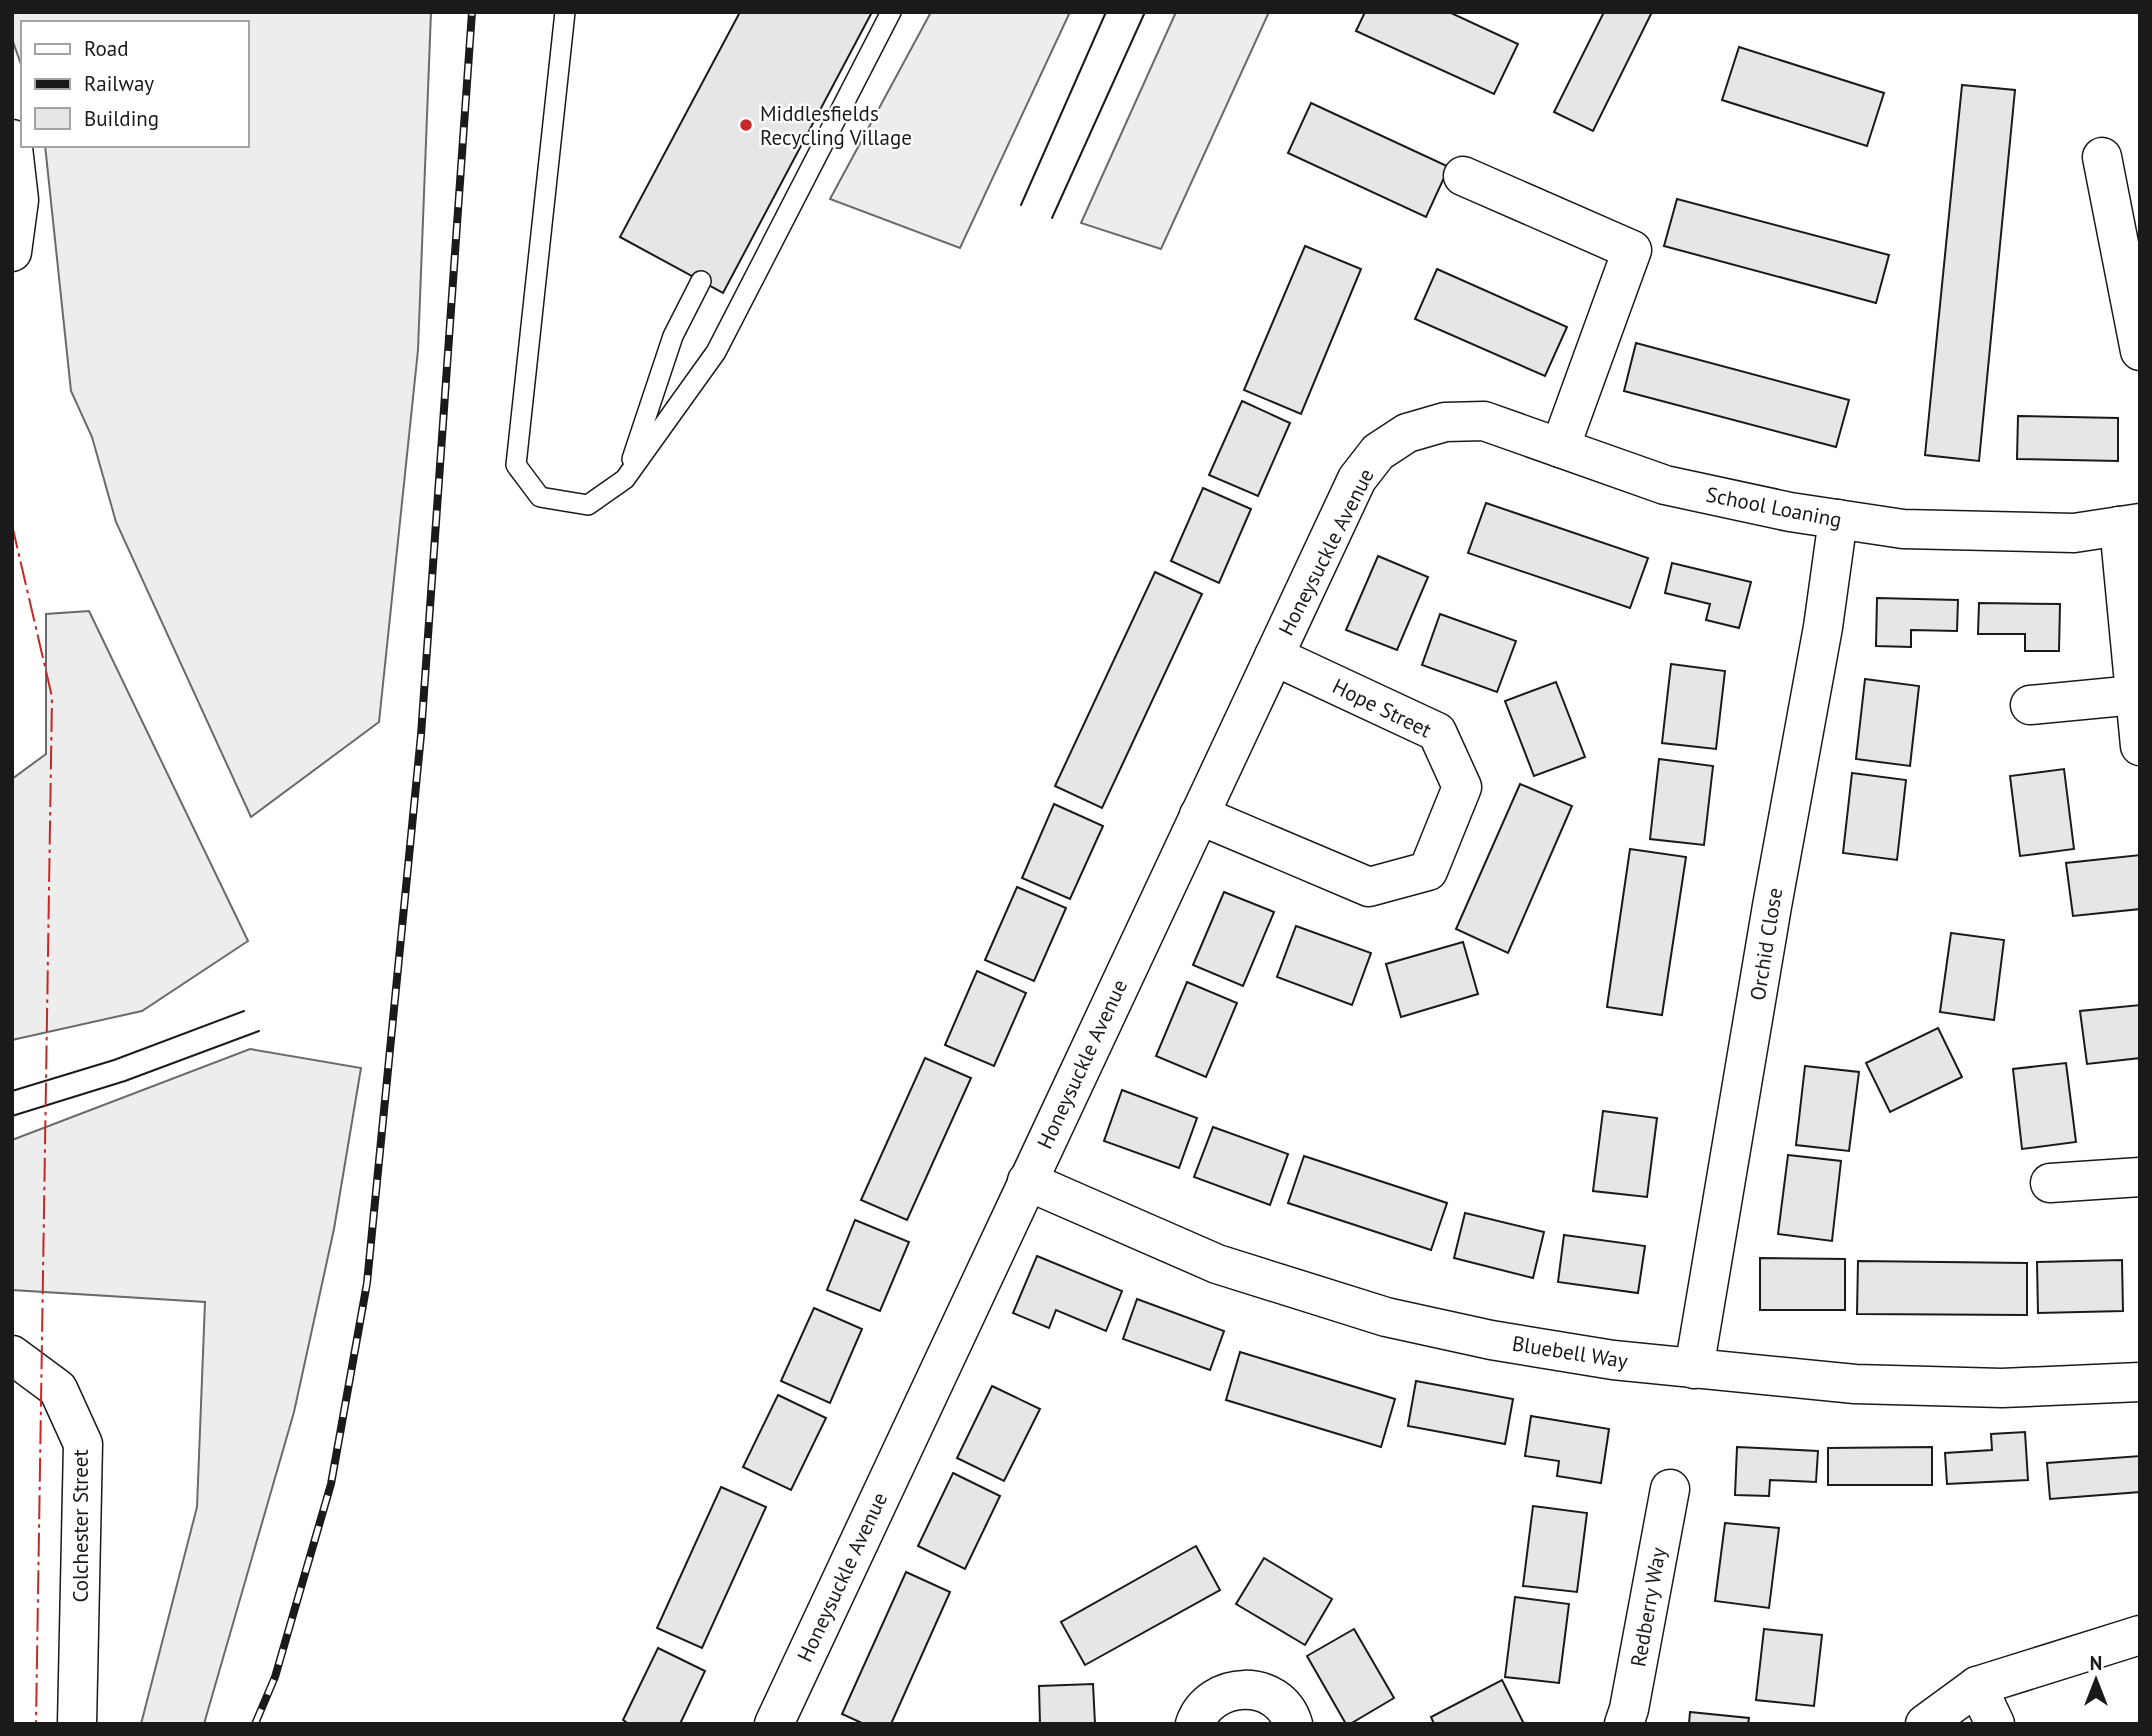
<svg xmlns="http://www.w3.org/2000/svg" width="2152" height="1736" viewBox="0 0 2152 1736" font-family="'PT Sans',sans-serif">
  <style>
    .built { fill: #ededed; stroke: #6a6a6a; stroke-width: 2 }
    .building { fill: #e6e6e6; stroke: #1a1a1a; stroke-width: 2 }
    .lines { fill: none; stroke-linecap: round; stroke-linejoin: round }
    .lane-casing { stroke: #1a1a1a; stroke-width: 22 }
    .street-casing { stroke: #1a1a1a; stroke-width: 41 }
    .lane { stroke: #fff; stroke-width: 19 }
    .street { stroke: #fff; stroke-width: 38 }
    .tram { stroke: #1a1a1a; stroke-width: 2 }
    .rail-casing { stroke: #1a1a1a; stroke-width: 8 }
    .rail { stroke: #fff; stroke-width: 5; stroke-dasharray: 16; stroke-linecap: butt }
    .power { stroke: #c62828; stroke-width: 2; stroke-dasharray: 24 5 3.5 5; stroke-linecap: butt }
    .poi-dot { fill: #c62828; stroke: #fff; stroke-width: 2.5 }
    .labels { text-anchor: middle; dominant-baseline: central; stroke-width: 5; stroke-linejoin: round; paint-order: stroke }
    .poi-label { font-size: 21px; fill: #1a1a1a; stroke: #fff; text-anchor: start }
    .street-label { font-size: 21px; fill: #1a1a1a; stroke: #fff }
  </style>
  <rect width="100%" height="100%" fill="#fff"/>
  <g class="built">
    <path d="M12,12H431L418,350L379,722L251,817L116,522L92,437L71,391L45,145H247V23H23V70L12,39Z"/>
    <path d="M931,12H1070L960,248L830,199Z"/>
    <path d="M1176,12H1269L1161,249L1081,223Z"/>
    <path d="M89,611L248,941L142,1011L12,1040V779L46,754V614Z"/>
    <path d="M250,1049L361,1068L334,1229L294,1412L204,1724H141L197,1507L205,1302L12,1290V1140Z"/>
  </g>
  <g class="building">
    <path d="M740,12H872L723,293L620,237Z"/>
    <path d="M1365,12H1449L1518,44L1494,94L1356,31Z"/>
    <path d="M1604,12H1652L1593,131L1554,112Z"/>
    <path d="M1739,47L1884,93L1867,146L1722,100Z"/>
    <path d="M1962,85L2015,90L1979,461L1925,455Z"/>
    <path d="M1311,103L1449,167L1426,217L1288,153Z"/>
    <path d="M1677,199L1889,255L1876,303L1664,246Z"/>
    <path d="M1305,246L1361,269L1301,414L1244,390Z"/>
    <path d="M1437,269L1567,327L1545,376L1415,319Z"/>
    <path d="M1636,343L1849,400L1836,447L1624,391Z"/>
    <path d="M1242,401L1290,423L1258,496L1209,475Z"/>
    <path d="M2018,416L2118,418V461L2017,459Z"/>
    <path d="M1203,488L1251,509L1219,583L1171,561Z"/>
    <path d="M1486,503L1648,558L1630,608L1468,553Z"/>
    <path d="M1378,556L1428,577L1397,650L1346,630Z"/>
    <path d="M1672,563L1751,582L1739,628L1706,620L1710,604L1665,593Z"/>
    <path d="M1155,572L1202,594L1102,808L1055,786Z"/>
    <path d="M1877,598L1958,600L1957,631L1911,630V647L1876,646Z"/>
    <path d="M1979,603L2060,604L2059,651H2025V634H1978Z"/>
    <path d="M1440,614L1516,641L1497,692L1422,665Z"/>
    <path d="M1671,664L1725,671L1716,749L1662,743Z"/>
    <path d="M1865,679L1919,686L1910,766L1856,759Z"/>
    <path d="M1556,682L1585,757L1534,776L1505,701Z"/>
    <path d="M1659,759L1713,766L1704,845L1650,839Z"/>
    <path d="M2064,769L2074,849L2020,856L2010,776Z"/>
    <path d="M1852,773L1906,780L1897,860L1843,853Z"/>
    <path d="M1520,784L1572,806L1508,953L1456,929Z"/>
    <path d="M1054,804L1103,826L1070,899L1022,878Z"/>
    <path d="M1630,849L1686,857L1662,1015L1607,1007Z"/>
    <path d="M2140,855V909L2073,916L2066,863Z"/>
    <path d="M1017,887L1066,908L1034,981L985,960Z"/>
    <path d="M1224,892L1274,912L1243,986L1193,965Z"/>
    <path d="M1296,926L1371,953L1352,1005L1277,977Z"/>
    <path d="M1951,933L2004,940L1994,1020L1940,1012Z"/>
    <path d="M1463,942L1478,994L1401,1017L1386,964Z"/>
    <path d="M977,971L1026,993L994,1066L945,1045Z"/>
    <path d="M1187,982L1237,1003L1206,1077L1156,1056Z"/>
    <path d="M2140,1005V1058L2087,1064L2080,1011Z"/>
    <path d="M1938,1028L1962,1077L1890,1112L1866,1063Z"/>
    <path d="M925,1058L971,1078L907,1220L861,1200Z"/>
    <path d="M2066,1063L2076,1142L2022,1149L2013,1069Z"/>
    <path d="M1805,1066L1859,1072L1849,1151L1796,1145Z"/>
    <path d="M1122,1090L1197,1118L1179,1168L1104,1141Z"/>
    <path d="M1603,1111L1657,1118L1647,1197L1593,1191Z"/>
    <path d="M1213,1127L1288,1154L1270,1205L1194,1177Z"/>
    <path d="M1788,1155L1841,1161L1832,1241L1778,1234Z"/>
    <path d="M1304,1156L1447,1203L1431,1250L1288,1203Z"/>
    <path d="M1465,1213L1544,1232L1533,1278L1454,1258Z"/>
    <path d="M855,1220L909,1242L880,1311L827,1290Z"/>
    <path d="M1564,1235L1645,1246L1638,1293L1558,1282Z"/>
    <path d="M1037,1256L1122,1291L1106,1331L1056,1310L1049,1328L1013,1313Z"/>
    <path d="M1760,1258L1845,1259V1310H1760Z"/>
    <path d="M2122,1260L2123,1311L2038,1313L2037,1262Z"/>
    <path d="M1858,1261L2027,1263V1315L1857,1314Z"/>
    <path d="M1137,1299L1224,1331L1210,1370L1123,1339Z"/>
    <path d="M814,1308L862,1329L830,1403L781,1381Z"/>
    <path d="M1240,1352L1395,1399L1381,1447L1226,1400Z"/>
    <path d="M1416,1381L1513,1399L1505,1444L1408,1426Z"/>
    <path d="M992,1386L1040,1409L1004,1481L957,1458Z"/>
    <path d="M778,1395L826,1418L791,1490L743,1467Z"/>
    <path d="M1531,1416L1609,1429L1601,1483L1557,1476L1559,1461L1525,1456Z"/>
    <path d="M2025,1432L2028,1480L1947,1484L1945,1453L1992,1450L1991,1434Z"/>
    <path d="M1737,1447L1818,1451L1816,1482L1770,1480L1769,1496L1735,1495Z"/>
    <path d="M1932,1447V1485H1828V1448Z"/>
    <path d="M2140,1456V1492L2050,1499L2047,1463Z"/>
    <path d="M953,1473L1000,1496L965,1569L918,1546Z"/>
    <path d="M721,1487L766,1507L702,1648L657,1628Z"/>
    <path d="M1533,1506L1587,1513L1577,1592L1523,1586Z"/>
    <path d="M1725,1523L1779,1528L1769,1608L1715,1601Z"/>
    <path d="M1196,1546L1220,1590L1085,1665L1061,1622Z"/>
    <path d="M1264,1558L1332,1599L1305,1645L1236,1604Z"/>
    <path d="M906,1572L950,1592L891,1724H864L842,1714Z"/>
    <path d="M1515,1597L1569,1604L1559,1683L1505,1677Z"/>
    <path d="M1354,1629L1394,1698L1350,1724H1346L1307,1656Z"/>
    <path d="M1764,1629L1822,1635L1814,1706L1756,1700Z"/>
    <path d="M658,1648L705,1671L680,1724H629L623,1720Z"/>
    <path d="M1502,1680L1524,1724H1434L1431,1717Z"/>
    <path d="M1093,1684L1095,1724H1040L1039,1686Z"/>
    <path d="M1690,1712L1749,1718L1748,1724H1689Z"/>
  </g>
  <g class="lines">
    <g class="lane-casing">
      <g id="lane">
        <path d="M565,12L516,465L540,497L588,505L625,479L716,352L891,12"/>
        <path d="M632,459L673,336L701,281"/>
      </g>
    </g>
    <g class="street-casing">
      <g id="street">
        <path d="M12,139L19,200L12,252"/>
        <path d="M2102,157L2140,351"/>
        <path d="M1463,176L1632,250L1560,448"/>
        <path d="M2119,526L2140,746"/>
        <path d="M2030,705L2135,695"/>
        <path d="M1199,815L1369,887L1428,871L1462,787L1437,732L1274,656"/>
        <path d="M1027,1181L1217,1264L1386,1317L1491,1340L1613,1360L1855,1384L2002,1388L2140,1382"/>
        <path d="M2050,1183L2140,1177"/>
        <path d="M12,1355L58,1389L83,1444L77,1724"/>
        <path d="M1694,1369L1772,906L1823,627L1838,519"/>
        <path d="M1977,1686L1995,1724"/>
        <path d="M774,1724L1357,479L1378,452L1407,433L1445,422L1484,421L1665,485L1790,512L1903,529L2074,533L2140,523"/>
        <path d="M1195,1724C1210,1680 1279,1677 1293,1724"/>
        <path d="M1624,1724L1629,1709L1670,1489"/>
        <path d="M1925,1724L1977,1686L2140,1635"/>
      </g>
    </g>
    <use href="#lane" class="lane"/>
    <use href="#street" class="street"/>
    <g class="tram">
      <path d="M1021,205L1106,12"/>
      <path d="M1052,218L1145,12"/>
      <path d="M12,1091L114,1060L244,1011"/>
      <path d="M12,1116L125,1081L259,1031"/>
    </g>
    <g class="rail-casing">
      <path id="rail" d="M255,1724L275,1677L331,1484L367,1283L421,735L472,12"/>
    </g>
    <use href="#rail" class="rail"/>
    <path class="power" d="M12,525L52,697L36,1724"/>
  </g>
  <circle class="poi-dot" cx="746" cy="125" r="7"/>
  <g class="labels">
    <g class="poi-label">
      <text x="760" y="113">Middlesfields<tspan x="760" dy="24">Recycling Village</tspan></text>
    </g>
    <g class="street-label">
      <text transform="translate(1774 507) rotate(11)">School Loaning</text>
      <text transform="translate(1326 552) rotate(-63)">Honeysuckle Avenue</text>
      <text transform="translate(1382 708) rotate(26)">Hope Street</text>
      <text transform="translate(1766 944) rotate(-81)">Orchid Close</text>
      <text transform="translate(1082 1064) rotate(-65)">Honeysuckle Avenue</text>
      <text transform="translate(1570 1352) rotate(9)">Bluebell Way</text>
      <text transform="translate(80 1526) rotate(-90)">Colchester Street</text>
      <text transform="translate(842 1577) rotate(-65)">Honeysuckle Avenue</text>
      <text transform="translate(1648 1607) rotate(-80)">Redberry Way</text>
    </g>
  </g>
  <rect width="2152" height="1736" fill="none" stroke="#1a1a1a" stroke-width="28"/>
  <rect x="21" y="21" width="228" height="126" fill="#ffffff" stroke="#a3a3a3" stroke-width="2"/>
  <rect x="35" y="44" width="35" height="10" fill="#ffffff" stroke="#a3a3a3" stroke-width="2"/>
  <text x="84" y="56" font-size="21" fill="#1a1a1a">Road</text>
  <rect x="35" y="79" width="35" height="10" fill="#1a1a1a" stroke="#a3a3a3" stroke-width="2"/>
  <text x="84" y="91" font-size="21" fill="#1a1a1a">Railway</text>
  <rect x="35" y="108" width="35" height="21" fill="#e6e6e6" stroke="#a3a3a3" stroke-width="2"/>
  <text x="84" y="126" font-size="21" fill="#1a1a1a">Building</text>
  <g transform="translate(2096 1680)" stroke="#ffffff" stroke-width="5" paint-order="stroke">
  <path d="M0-5L12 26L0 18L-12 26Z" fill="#1a1a1a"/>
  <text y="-10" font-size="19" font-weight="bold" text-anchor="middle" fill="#1a1a1a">N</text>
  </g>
</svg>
